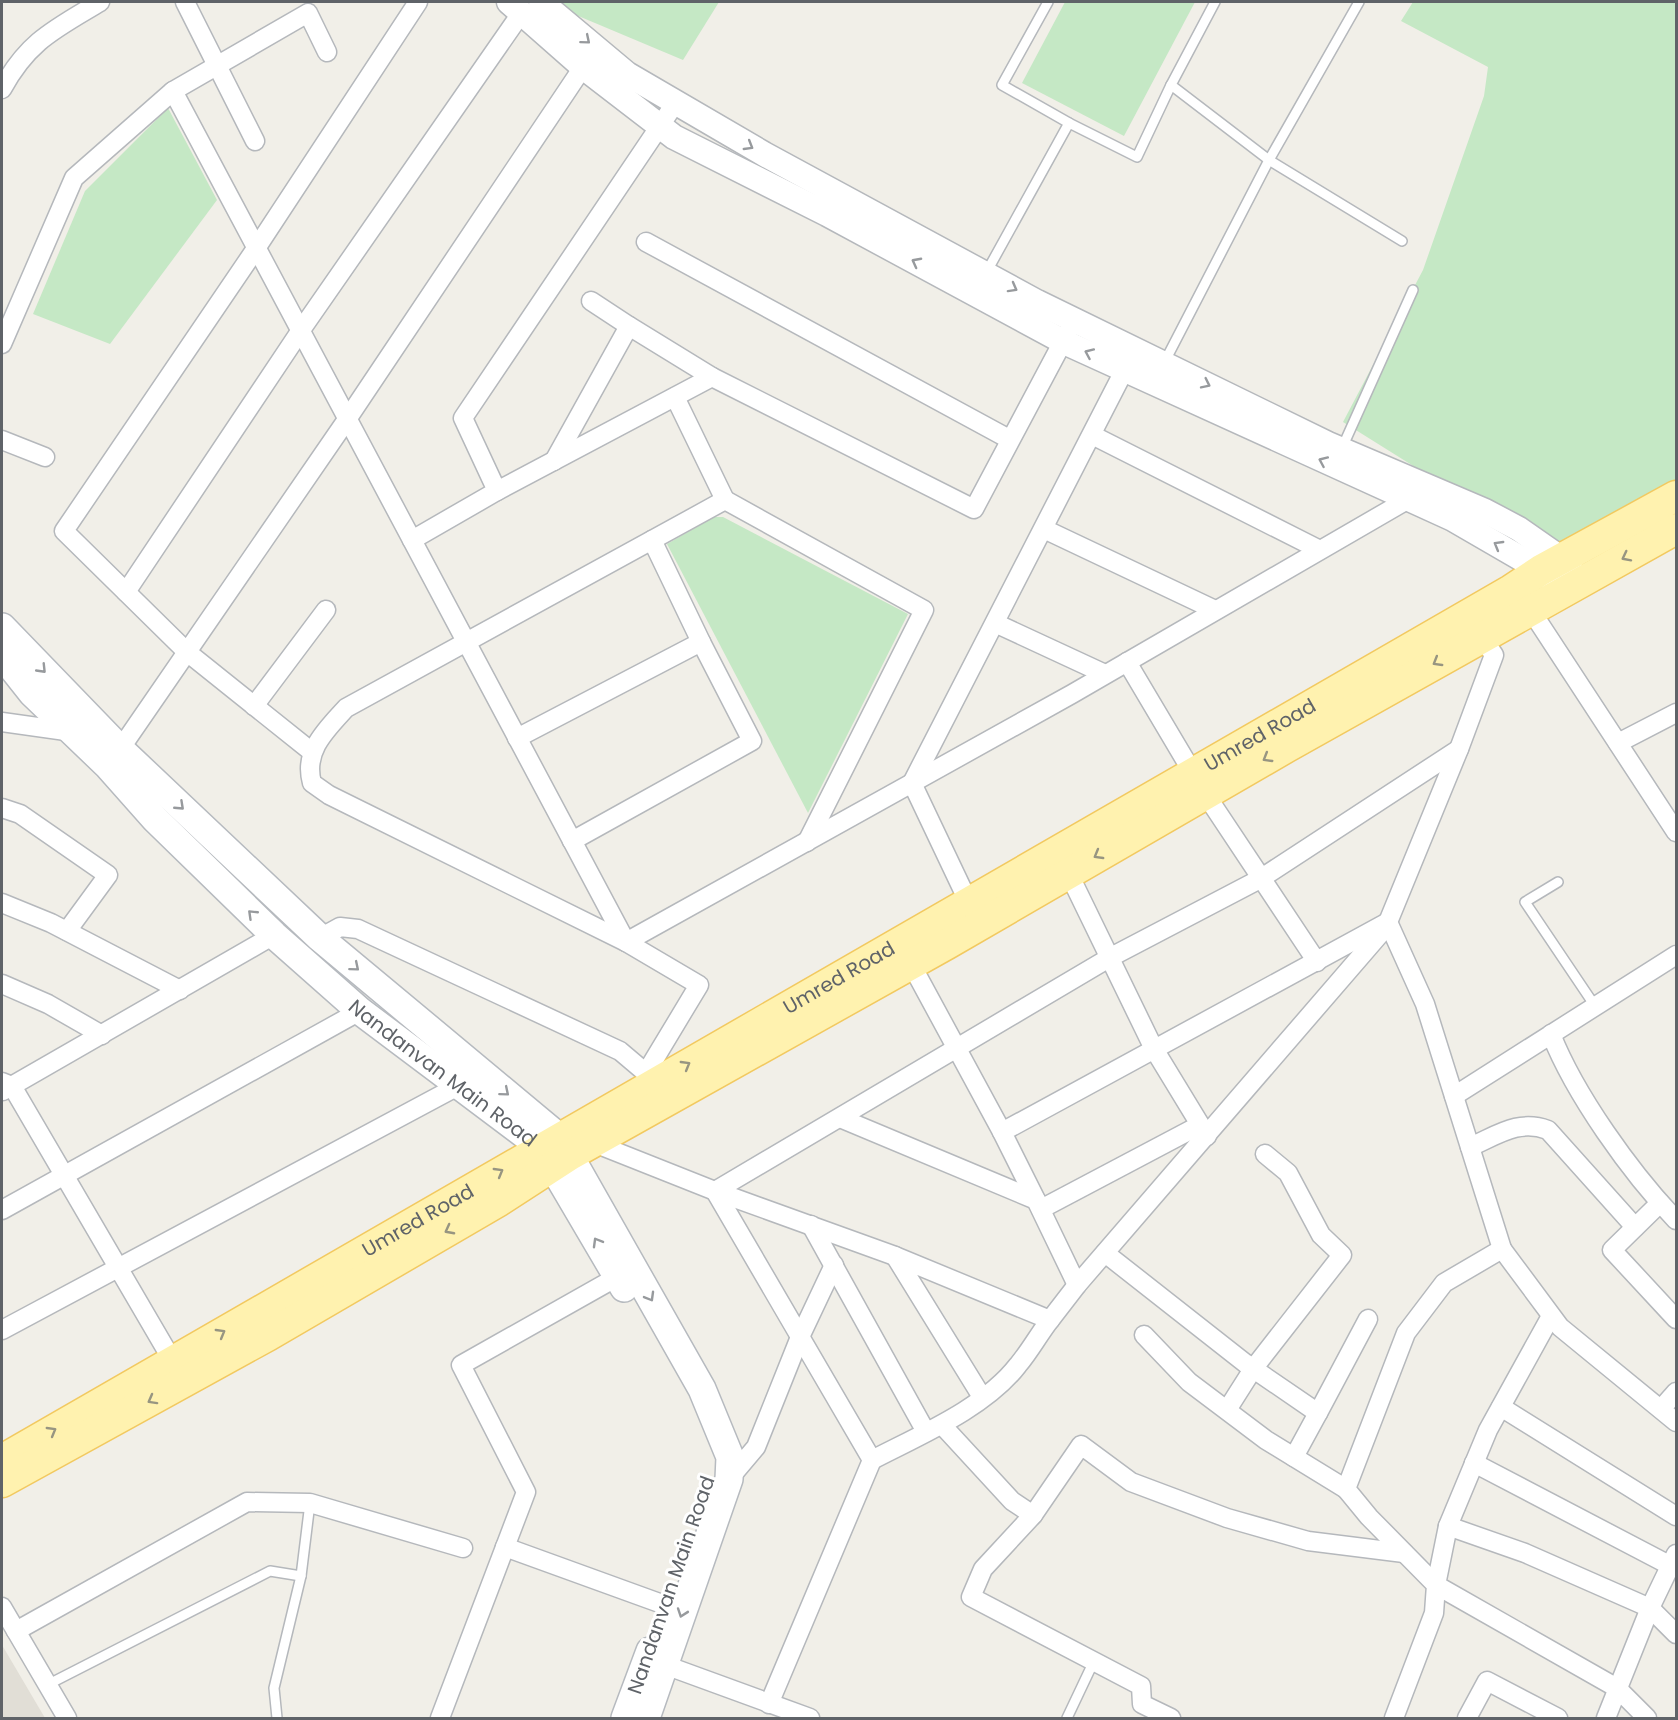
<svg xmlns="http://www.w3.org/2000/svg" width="1678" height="1720" viewBox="0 0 1678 1720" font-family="Poppins,sans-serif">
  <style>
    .education { fill: #e1ded6 }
    .green { fill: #c5e8c5 }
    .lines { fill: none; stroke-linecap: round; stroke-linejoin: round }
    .service-casing { stroke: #b5b8bc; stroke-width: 12 }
    .minor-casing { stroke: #b5b8bc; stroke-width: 21 }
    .tertiary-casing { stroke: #b5b8bc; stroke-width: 27 }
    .secondary-casing { stroke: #b6babf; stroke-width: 30 }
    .primary-casing { stroke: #f2c960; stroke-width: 33 }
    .service { stroke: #fff; stroke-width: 9 }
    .minor { stroke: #fff; stroke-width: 18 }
    .tertiary { stroke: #fff; stroke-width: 24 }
    .secondary { stroke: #fff; stroke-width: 27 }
    .primary { stroke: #fff2af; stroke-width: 30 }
    .oneway { stroke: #979a9d }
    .oneway2 { stroke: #979581 }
    .labels { text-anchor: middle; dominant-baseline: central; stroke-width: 6; stroke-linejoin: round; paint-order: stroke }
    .street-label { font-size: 20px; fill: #5f6368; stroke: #fff }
  </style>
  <rect width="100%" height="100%" fill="#f1efe8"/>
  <path class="education" d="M2,1645L45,1718H2Z"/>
  <g class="green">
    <path d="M545,2H719L683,60Z"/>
    <path d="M1065,2H1195L1124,136L1022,83Z"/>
    <path d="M1413,2H1676V496L1562,559L1343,422L1423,270L1484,96L1488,67L1401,21Z"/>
    <path d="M168,108L217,200L110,344L33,314L85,191Z"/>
    <path d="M714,517H723L908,614L808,813L667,544Z"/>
  </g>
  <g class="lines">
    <g class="service-casing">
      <g id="service">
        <path d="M1048,2L1002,85L1069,123L1137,157L1171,85"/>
        <path d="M1215,2L1171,85L1269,160L1402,241"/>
        <path d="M986,273L1069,123"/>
        <path d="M1164,363L1269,160L1359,2"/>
        <path d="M1342,448L1413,290"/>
        <path d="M1558,882L1525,902L1595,1006"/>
        <path d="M301,1576L310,1503"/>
        <path d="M47,1685L270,1571L301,1576L274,1688L277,1718"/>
        <path d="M1067,1718L1094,1661"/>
      </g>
    </g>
    <g class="minor-casing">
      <g id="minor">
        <path d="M185,2L255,141"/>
        <path d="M2,89C28,41 55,29 100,2"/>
        <path d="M173,91L308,13L327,52"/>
        <path d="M646,242L1009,439"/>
        <path d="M591,301L629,326"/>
        <path d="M2,344L74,178L173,91L626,942"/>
        <path d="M675,397L725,500"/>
        <path d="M1092,435L1318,549"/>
        <path d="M2,440L45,457"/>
        <path d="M554,461L629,326L712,377"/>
        <path d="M497,491L712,377L974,509L1068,332"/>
        <path d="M1044,529L1215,610"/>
        <path d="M412,540L497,491L463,418L676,102"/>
        <path d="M126,592L301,330L522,12"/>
        <path d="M1526,603L1676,832"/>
        <path d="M995,623L1105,674"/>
        <path d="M1127,662L1206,795L1317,962"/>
        <path d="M254,706L326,610"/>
        <path d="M2,722L73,732"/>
        <path d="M517,738L701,642L652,540"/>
        <path d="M1618,743L1676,713"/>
        <path d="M312,752L187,652L64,531L257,247L418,2"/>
        <path d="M114,758L348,418L583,67"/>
        <path d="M2,808L20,814L108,875L67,931"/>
        <path d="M572,841L752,741L701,642"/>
        <path d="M1068,872L1154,1049L1207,1136"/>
        <path d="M968,901L912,783L1125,369"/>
        <path d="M2,903L51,923L180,990"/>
        <path d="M320,938L340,927L358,929L620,1051L646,1073L652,1083"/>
        <path d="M626,942L329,795L312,783C303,751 326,730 346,708L725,500L924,610L807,842"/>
        <path d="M911,964L1002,1132"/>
        <path d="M2,984L48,1004L102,1035"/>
        <path d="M1551,1034C1575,1095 1631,1173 1676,1220"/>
        <path d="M646,1073L699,985L626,942L1072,694L1407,500"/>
        <path d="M2,1082L12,1086L178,1370"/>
        <path d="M3,1091L274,935"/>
        <path d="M1454,1096L1676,955"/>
        <path d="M840,1118L1036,1200L1077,1285"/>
        <path d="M592,1139L594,1143L715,1191L895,1256"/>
        <path d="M1470,1147C1498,1135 1518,1119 1548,1130L1635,1227"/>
        <path d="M1036,1200L1002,1132L1388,922L1425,1004L1502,1249L1444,1283L1406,1333L1346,1489L1369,1517L1436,1585L1434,1613L1394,1718"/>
        <path d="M1660,1203L1612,1250L1676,1319"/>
        <path d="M1041,1209L1200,1125"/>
        <path d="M2,1210L360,1011"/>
        <path d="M811,1225L926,1432"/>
        <path d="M1502,1249L1560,1327L1676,1422"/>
        <path d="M1105,1253L1245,1363L1318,1413L1294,1457"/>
        <path d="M1551,1316L1488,1430L1448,1526L1436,1585L1617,1688L1647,1718"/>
        <path d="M2,1330L458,1086"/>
        <path d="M1144,1335L1189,1382L1266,1440L1346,1489"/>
        <path d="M982,1397L895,1256L1050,1320L1077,1285L1386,927L1459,749L1494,655L1477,630"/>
        <path d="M1501,1407L1676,1516"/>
        <path d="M1661,1409L1676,1392"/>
        <path d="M1227,1410L1253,1369L1342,1255L1321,1235L1288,1173L1265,1154"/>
        <path d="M1318,1413L1368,1319"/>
        <path d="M942,1425L1012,1501L1033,1515L983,1569L971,1597L1141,1686L1142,1704L1171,1718"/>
        <path d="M872,1460C920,1435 985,1408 1018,1365C1030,1351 1039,1334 1050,1320"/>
        <path d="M1474,1463L1671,1566"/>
        <path d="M729,1479L756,1447L800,1337L834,1265"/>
        <path d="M1033,1515L1081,1445L1131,1482L1227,1518L1308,1541L1404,1553"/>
        <path d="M1448,1526L1525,1553L1650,1608L1676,1634"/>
        <path d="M505,1547L665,1605"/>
        <path d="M2,1607L67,1718"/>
        <path d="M16,1631L247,1502L310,1503L463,1548"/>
        <path d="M654,1661L810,1718"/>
        <path d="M769,1704L872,1460L715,1191L1109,958L1260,879L1459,749"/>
        <path d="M440,1718L526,1492L461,1365L617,1277"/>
        <path d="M1467,1718L1487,1681L1558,1718"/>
        <path d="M1606,1718L1650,1608L1676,1554"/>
      </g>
    </g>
    <g class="tertiary-casing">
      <g id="tertiary">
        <path d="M509,2L583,67L674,137L827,214L1064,342L1453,519L1541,570L1552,581"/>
        <path d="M541,2L627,74L764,154L1037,302L1328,444L1485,511L1519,529L1562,559L1572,571"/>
      </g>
    </g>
    <g class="secondary-casing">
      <g id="secondary">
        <path d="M2,627L120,749L320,938L559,1137L702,1389L730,1457L729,1479L646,1718"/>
        <path id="s1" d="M2,655L32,693L108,766L155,819L274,935L360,1011L541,1147L624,1288"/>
        <path d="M625,1718L650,1651"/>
      </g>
    </g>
    <g class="primary-casing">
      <g id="primary">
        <path id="s2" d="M2,1460L1511,590L1541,570L1676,496"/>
        <path d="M2,1482L269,1335L499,1201L570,1155L947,944L1287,747L1676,529"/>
      </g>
    </g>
    <use href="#service" class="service"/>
    <use href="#minor" class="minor"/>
    <use href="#tertiary" class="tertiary"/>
    <use href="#secondary" class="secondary"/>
    <use href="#primary" class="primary"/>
  </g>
  <defs><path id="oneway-chevron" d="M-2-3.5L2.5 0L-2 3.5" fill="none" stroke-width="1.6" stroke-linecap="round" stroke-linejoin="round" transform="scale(1.5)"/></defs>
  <g class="oneway">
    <use href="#oneway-chevron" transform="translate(586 40) rotate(40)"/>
    <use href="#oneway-chevron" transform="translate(749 146) rotate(31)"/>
    <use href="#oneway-chevron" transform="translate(916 262) rotate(-152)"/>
    <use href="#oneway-chevron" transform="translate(1013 288) rotate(29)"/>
    <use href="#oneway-chevron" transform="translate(1089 353) rotate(-156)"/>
    <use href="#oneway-chevron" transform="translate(1206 384) rotate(26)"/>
    <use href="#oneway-chevron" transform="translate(1323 461) rotate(-156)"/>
    <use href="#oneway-chevron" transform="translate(1498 545) rotate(-150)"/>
    <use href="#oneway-chevron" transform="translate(42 669) rotate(46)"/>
    <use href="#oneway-chevron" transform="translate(180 806) rotate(43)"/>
    <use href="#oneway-chevron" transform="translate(252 914) rotate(-136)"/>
    <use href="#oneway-chevron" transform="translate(355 967) rotate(40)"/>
    <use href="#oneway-chevron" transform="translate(505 1092) rotate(40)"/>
    <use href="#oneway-chevron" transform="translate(597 1242) rotate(-120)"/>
    <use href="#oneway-chevron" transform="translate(650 1297) rotate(60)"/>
    <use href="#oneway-chevron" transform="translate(682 1613) rotate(109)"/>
  </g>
  <g class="oneway2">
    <use href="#oneway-chevron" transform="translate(1626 557) rotate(153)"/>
    <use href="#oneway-chevron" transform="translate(1437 662) rotate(149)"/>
    <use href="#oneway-chevron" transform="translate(1267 758) rotate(149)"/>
    <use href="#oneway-chevron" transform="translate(1098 855) rotate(150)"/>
    <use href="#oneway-chevron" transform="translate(686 1065) rotate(-30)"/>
    <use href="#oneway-chevron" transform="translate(499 1172) rotate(-30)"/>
    <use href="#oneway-chevron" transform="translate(449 1230) rotate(152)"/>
    <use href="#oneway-chevron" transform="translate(221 1333) rotate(-30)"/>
    <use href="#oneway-chevron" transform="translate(152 1400) rotate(151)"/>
    <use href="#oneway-chevron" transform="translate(52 1431) rotate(-30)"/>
  </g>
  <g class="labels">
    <g class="street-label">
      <text stroke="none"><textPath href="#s2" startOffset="1452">Umred Road</textPath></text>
      <text stroke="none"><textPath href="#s2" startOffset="966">Umred Road</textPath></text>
      <text stroke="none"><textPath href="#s1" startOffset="609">Nandanvan Main Road</textPath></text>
      <text stroke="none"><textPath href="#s2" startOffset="480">Umred Road</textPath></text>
      <text transform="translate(671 1585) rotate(-71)">Nandanvan Main Road</text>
    </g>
  </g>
  <rect width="1678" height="1720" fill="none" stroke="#5f6368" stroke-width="6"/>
</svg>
